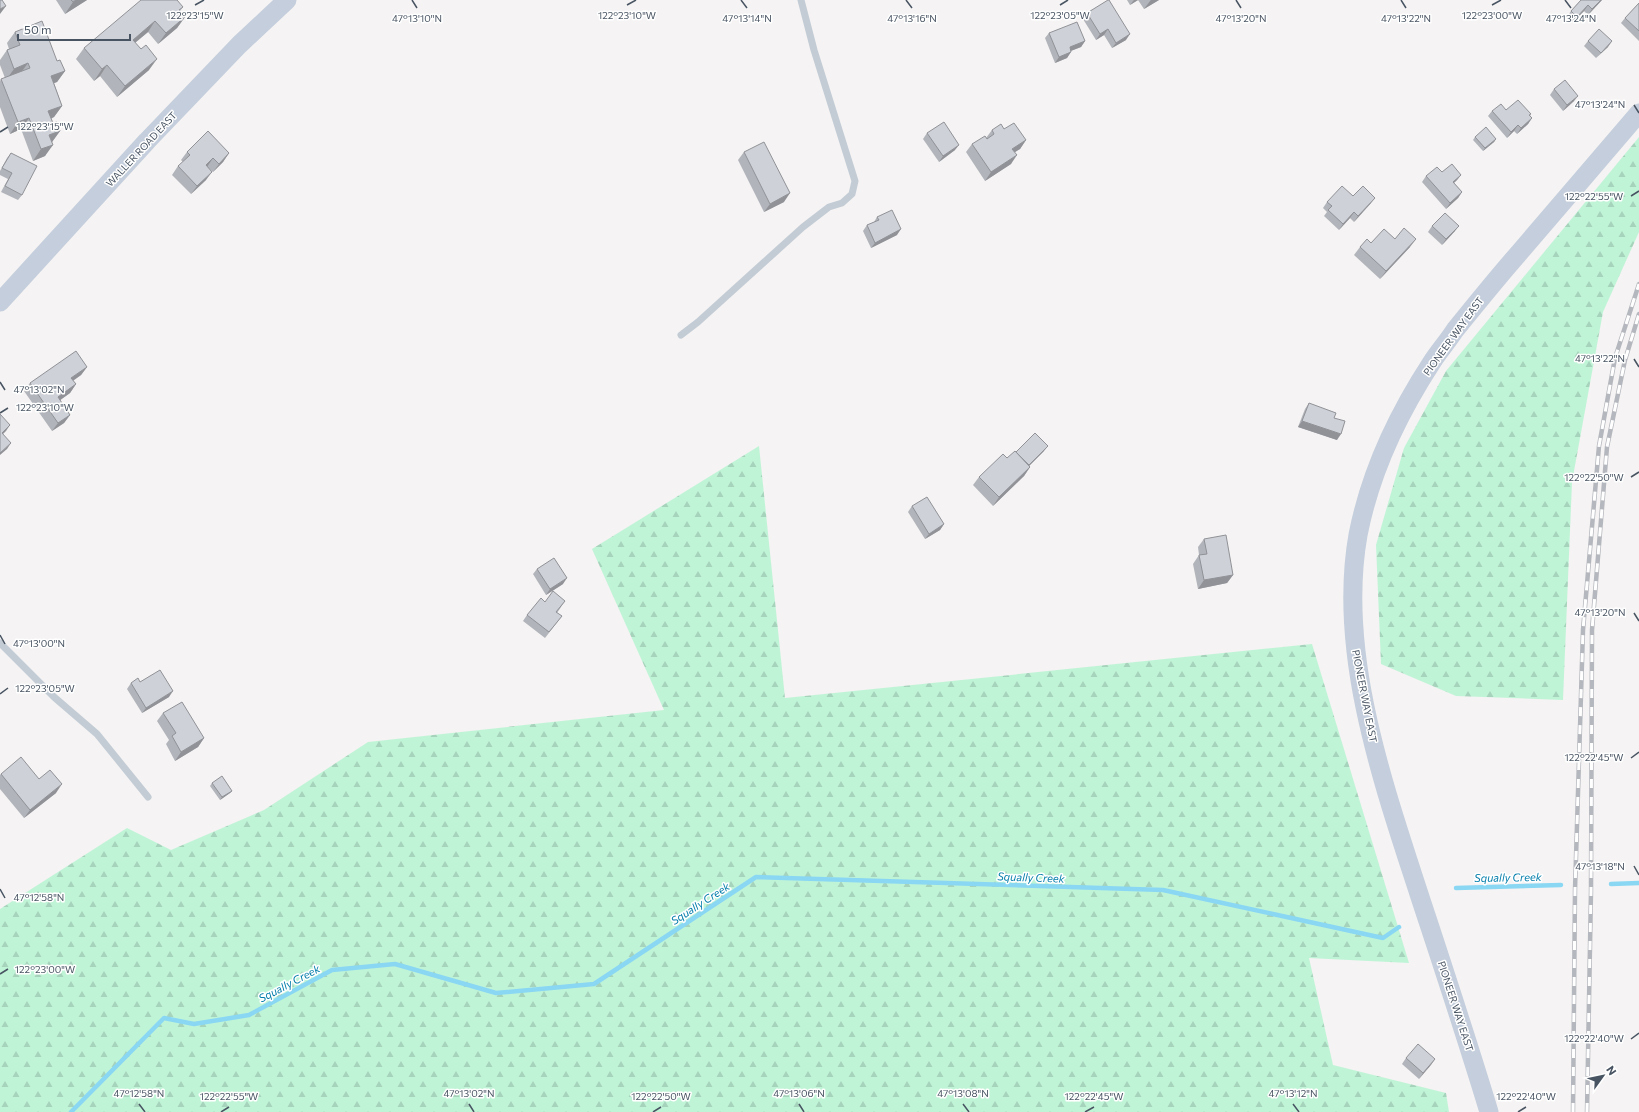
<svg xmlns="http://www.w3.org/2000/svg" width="1639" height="1112" viewBox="0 0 1639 1112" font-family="Commissioner,sans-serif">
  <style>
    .forest { fill: url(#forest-firs) }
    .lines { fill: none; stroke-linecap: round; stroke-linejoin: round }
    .stream { stroke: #8ad7f3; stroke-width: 4.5 }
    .lane { stroke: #c3ccd5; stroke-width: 7 }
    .secondary { stroke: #c4cedc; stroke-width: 19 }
    .rail-casing { stroke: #b4b7bd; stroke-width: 4.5 }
    .rail { stroke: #fff; stroke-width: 3; stroke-dasharray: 9; stroke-linecap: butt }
    .wall { fill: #b1b4ba }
    .shaded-wall { fill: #909297 }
    .building { fill: #ced1d8; stroke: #909297 }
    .ticks { fill: none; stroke: #485462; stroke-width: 1.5 }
    .labels { text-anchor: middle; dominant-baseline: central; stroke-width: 3; stroke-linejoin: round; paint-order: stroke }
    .street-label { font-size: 10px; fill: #485462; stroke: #fff }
    .water-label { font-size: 11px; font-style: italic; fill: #037dab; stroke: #fff }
    .ticks-label { font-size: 10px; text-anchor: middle; fill: #485462; stroke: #fff; stroke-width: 3; stroke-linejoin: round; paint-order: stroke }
  </style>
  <defs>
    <pattern id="forest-firs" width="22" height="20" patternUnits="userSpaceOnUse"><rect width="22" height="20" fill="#c0f4d7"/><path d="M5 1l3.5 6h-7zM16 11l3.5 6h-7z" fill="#a6d3bb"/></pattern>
  </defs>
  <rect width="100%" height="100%" fill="#f5f3f3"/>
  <g class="forest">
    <path d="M1639,137V232L1603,312L1572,482L1563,700L1456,696L1381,664L1376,545L1404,448L1446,371Z"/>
    <path d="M759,446L785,698L1312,644L1409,963L1309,958L1333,1065L1446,1093L1449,1112H0V909L127,828L171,850L264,810L368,742L664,710L592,549Z"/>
  </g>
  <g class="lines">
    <g class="stream">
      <path d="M1611,884L1639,883"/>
      <path d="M1456,888L1561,885"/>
      <path d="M71,1112L164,1018L194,1024L249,1015L332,970L395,964L496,993L594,984L756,877L1163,890L1383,938L1399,927"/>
    </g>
    <g class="lane">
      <path d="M681,335L698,322L803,227L829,207L842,203L852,194L855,181L814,50L801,0"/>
      <path d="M0,643L54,697L97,734L148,797"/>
    </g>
    <g class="secondary">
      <path d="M0,302L147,141L239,45L287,0"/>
      <path d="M1489,1112C1467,1039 1443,967 1419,894C1383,783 1337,653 1358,535C1370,473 1398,414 1432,362C1439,351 1448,341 1455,330C1476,304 1497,278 1519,253C1559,206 1599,160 1639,113"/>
    </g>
    <g class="rail-casing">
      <g id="rail">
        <path d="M1573,1112L1575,890L1583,630L1599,446L1615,358L1639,284"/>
        <path d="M1587,1112L1591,891L1592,630L1607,447L1625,360L1639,314"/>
      </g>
    </g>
    <use href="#rail" class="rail"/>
  </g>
  <g class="wall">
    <path d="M56,0H87L65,14Z"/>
    <path d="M1127,0H1138L1130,5Z"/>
    <path d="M1138,0H1159L1144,9Z"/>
    <path d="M1581,0H1602L1588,15L1584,11L1573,22L1567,17L1571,11Z"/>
    <path d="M1639,3V41L1621,23L1625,18Z"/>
    <path d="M183,7L180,11L185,17L177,28L158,44L148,32L135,43L149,70L117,97L100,76L94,81L76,59L84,48Z"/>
    <path d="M1087,13L1126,40L1112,48L1104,35L1096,40L1083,19Z"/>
    <path d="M15,32L57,61L65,71L57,82L54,83L62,106L54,117L51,119L53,123L60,131L52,142L45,156L33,161L21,129L10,134L0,107V81L1,79L5,78L0,65V60L7,50L9,49L7,43Z"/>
    <path d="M1049,33L1085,41L1081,47L1071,51L1067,58L1055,63L1045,38Z"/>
    <path d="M1588,41L1608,47L1596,58L1584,46Z"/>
    <path d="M1554,89L1574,101L1563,111L1550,95Z"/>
    <path d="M1506,110L1530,115L1532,118L1528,124L1517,134L1514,131L1507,138L1488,116L1492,111Z"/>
    <path d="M1004,129L1026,140L1020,149L1014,152L1011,164L985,181L966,152L972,144L986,138L992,130Z"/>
    <path d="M927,133L955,150L939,162L923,139Z"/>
    <path d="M1475,137L1496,139L1494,142L1483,151L1473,140Z"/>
    <path d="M187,152L229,153L223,162L213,172L207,167L206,180L191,194L172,175L178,166L183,162L181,160Z"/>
    <path d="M744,152L784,202L764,212L738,160Z"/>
    <path d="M11,153L22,195L18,200L1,192L8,179L0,175V171L7,158Z"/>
    <path d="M1442,172L1461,175L1457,180L1454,183L1462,192L1458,198L1446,209L1422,182L1426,176Z"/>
    <path d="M1353,196L1371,203L1354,222L1350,218L1339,230L1324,216L1327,212L1323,208L1327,202Z"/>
    <path d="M877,217L897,235L871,248L863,231L867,225L874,222Z"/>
    <path d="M1432,226L1455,231L1442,245L1428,232Z"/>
    <path d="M1395,239L1410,247L1380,279L1354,255L1360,247L1371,243Z"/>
    <path d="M87,367L81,375L73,381L76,384L70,393L60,400L70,415L64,423L52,431L24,391L30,383Z"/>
    <path d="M1309,403L1334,418L1337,440L1298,427L1305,409Z"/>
    <path d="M1044,451L1029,466L1030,467L1024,476L993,506L973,485L979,477L1007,458Z"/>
    <path d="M912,506L944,524L940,530L925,539L908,512Z"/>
    <path d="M1204,539L1233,575L1227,583L1198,589L1193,564L1199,555L1198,547Z"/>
    <path d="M537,569L563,584L546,595L533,574Z"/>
    <path d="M565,601L557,613L562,616L545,638L523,621L527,615L545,602Z"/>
    <path d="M131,683L169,697L142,713L127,689Z"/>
    <path d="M163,713L204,738L198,747L175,761L166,744L169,740L157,721Z"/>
    <path d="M1,774L39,779L56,793L24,818L0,789V775Z"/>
    <path d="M212,783L232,791L230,793L220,800L210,786Z"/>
    <path d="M1406,1058L1435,1059L1419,1079L1402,1064Z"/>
  </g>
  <g class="shaded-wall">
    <path d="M76,0H87L65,14L73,2Z"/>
    <path d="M1134,0H1138L1130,5Z"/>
    <path d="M1151,0H1159L1144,9L1150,1Z"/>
    <path d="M1601,0H1602L1588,15L1592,9Z"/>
    <path d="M1588,5L1584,11L1573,22L1577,17Z"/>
    <path d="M6,6L0,14V9Z"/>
    <path d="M185,17L177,28L158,44L166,33Z"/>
    <path d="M155,21L148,32L125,51L133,40Z"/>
    <path d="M1108,29L1104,35L1096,40L1100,34Z"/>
    <path d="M1130,34L1126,40L1112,48L1116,43Z"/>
    <path d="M1085,41L1081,47L1065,53L1070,47Z"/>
    <path d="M1612,41L1608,47L1596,58L1601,53Z"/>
    <path d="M1071,52L1067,58L1055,63L1059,57Z"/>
    <path d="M157,59L149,70L117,97L125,86Z"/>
    <path d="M28,63L20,74L6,80L14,69Z"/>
    <path d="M107,65L100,76L94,81L102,69Z"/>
    <path d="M65,71L57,82L43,87L51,76Z"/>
    <path d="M1578,96L1574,101L1563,111L1567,105Z"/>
    <path d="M62,106L54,117L40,123L48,111Z"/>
    <path d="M29,118L21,129L10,134L18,122Z"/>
    <path d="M1532,118L1528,124L1517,134L1521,128Z"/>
    <path d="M1518,125L1514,131L1507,138L1511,132Z"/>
    <path d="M60,131L52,142L49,135Z"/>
    <path d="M1496,139L1494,142L1483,151L1485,148Z"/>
    <path d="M1026,140L1020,149L1006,158L1012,149Z"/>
    <path d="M53,145L45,156L33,161L41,149Z"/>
    <path d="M959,145L955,150L939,162L943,156Z"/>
    <path d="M229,153L223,162L213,172L219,164Z"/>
    <path d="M1017,155L1011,164L985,181L991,172Z"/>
    <path d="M213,158L207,167L206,165Z"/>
    <path d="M212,172L206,180L191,194L197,186Z"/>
    <path d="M1461,175L1457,180L1449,187L1453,182Z"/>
    <path d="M1462,192L1458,198L1446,209L1450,203Z"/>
    <path d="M790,193L784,202L764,212L770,204Z"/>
    <path d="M1375,198L1371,203L1354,222L1358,216Z"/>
    <path d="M1354,212L1350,218L1339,230L1343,224Z"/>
    <path d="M1459,226L1455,231L1442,245L1446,239Z"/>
    <path d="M901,229L897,235L871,248L875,243Z"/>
    <path d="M1416,239L1410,247L1380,279L1386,271Z"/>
    <path d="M87,367L81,375L65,386L71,378Z"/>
    <path d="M76,384L70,393L52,406L58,397Z"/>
    <path d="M70,415L64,423L52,431L58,423Z"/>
    <path d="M1302,421L1341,434L1337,440L1298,427Z"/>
    <path d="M10,425L6,431L0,437L2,433Z"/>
    <path d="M11,443L7,449L0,455V453Z"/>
    <path d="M1048,446L1044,451L1025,470L1029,465Z"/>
    <path d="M1030,467L1024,476L993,506L999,497Z"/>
    <path d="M944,524L940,530L925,539L929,534Z"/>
    <path d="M1233,575L1227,583L1198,589L1204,580Z"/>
    <path d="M567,578L563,584L546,595L550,589Z"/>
    <path d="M173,691L169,697L142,713L146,708Z"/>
    <path d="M204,738L198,747L175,761L181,752Z"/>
    <path d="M62,784L56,793L24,818L30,810Z"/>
    <path d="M232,791L230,793L220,800L222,797Z"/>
    <path d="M1435,1059L1431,1065L1419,1079L1423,1073Z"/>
  </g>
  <g class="building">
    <path d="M0,0H2L6,6L0,9Z"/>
    <path d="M71,0H76L73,2Z"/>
    <path d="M141,0H177L183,7L179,10L185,17L166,33L155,21L133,40L141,49L146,45L157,59L125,86L107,65L102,69L84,48Z"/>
    <path d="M1108,0H1109L1130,34L1116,43L1108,29L1100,34L1087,13Z"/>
    <path d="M1581,0H1601L1592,9L1588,5L1577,17L1571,11Z"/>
    <path d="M1639,3V31L1625,18Z"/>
    <path d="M42,21L57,61L60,60L65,71L51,76L62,106L48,111L53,123L57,122L60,131L49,135L53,145L41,149L29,118L18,122L1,79L30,68L28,63L14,69L7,50L20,45L15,32Z"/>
    <path d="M1077,22L1085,41L1070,47L1071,52L1059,57L1049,33Z"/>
    <path d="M1599,29L1612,41L1601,53L1588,41Z"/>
    <path d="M1565,80L1578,96L1567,105L1554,89Z"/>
    <path d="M1518,100L1531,114L1529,115L1532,118L1521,128L1518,125L1511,132L1492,111L1501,104L1506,110Z"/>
    <path d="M944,122L959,145L943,156L927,133Z"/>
    <path d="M1014,123L1026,140L1012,149L1017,155L991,172L972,144L985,136L987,139L994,134L992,130L1001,124L1004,129Z"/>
    <path d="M1486,127L1496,139L1485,148L1475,137Z"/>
    <path d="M208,131L229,153L219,164L213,158L206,165L212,172L197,186L178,166L190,155L187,152Z"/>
    <path d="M764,142L790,193L770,204L744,152Z"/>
    <path d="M11,153L37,166L22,195L5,186L12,173L2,168Z"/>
    <path d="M1452,164L1461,175L1453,182L1462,192L1450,203L1426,176L1437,167L1442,172Z"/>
    <path d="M1342,186L1353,196L1363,186L1375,198L1358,216L1354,212L1343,224L1328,210L1332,206L1327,202Z"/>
    <path d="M892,210L901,229L875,243L867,225L879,220L877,217Z"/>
    <path d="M1445,213L1459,226L1446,239L1432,226Z"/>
    <path d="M1404,228L1416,239L1386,271L1360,247L1367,239L1371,243L1384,229L1395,239Z"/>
    <path d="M76,351L87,367L71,378L76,384L58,397L70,415L58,423L30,383Z"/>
    <path d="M1309,403L1336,413L1334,418L1345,421L1341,434L1302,421Z"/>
    <path d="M0,414L10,425L2,433L11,443L0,453Z"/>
    <path d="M1035,433L1048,446L1029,465L1016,452Z"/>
    <path d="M1015,451L1030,467L999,497L979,477L1003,454L1007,458Z"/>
    <path d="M927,497L944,524L929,534L912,506Z"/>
    <path d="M1226,535L1233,575L1204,580L1199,555L1207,554L1204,539Z"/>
    <path d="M554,558L567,578L550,589L537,569Z"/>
    <path d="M553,591L565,601L556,612L562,616L549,632L527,615L541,598L545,602Z"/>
    <path d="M160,670L173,691L146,708L131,683L138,678L140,682Z"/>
    <path d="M182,702L204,738L181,752L172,736L176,733L163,713Z"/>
    <path d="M21,757L39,779L50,770L62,784L30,810L1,774Z"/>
    <path d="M222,776L232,791L222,797L212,783Z"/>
    <path d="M1418,1044L1435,1059L1423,1073L1406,1058Z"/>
  </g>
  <path class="ticks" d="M412,0L417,8M741,0L747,8M906,0L912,8M1236,0L1241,8M1401,0L1406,8M1565,0L1571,8M195,5L204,0M627,5L636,0M1060,5L1068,0M1492,5L1501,0M1634,105L1639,113M0,132L8,127M1631,196L1639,191M1634,359L1639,367M0,382L5,390M0,413L8,408M1631,477L1639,472M1634,613L1639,621M0,635L5,644M0,694L8,688M1631,758L1639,752M1634,866L1639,875M0,889L5,898M0,974L8,969M1631,1039L1639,1033M139,1104L145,1112M469,1104L474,1112M799,1104L804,1112M963,1104L969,1112M1293,1104L1299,1112M221,1112L229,1107M653,1112L661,1107M1085,1112L1094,1107M1518,1112L1526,1107"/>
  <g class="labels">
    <g class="street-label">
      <text transform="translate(141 149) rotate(-47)">WALLER ROAD EAST</text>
      <text transform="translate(1453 336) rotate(-54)">PIONEER WAY EAST</text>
      <text transform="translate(1365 696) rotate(79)">PIONEER WAY EAST</text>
      <text transform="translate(1456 1006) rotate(72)">PIONEER WAY EAST</text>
    </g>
    <g class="water-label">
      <text transform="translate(1031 877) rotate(2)">Squally Creek</text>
      <text transform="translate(1508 877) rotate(-1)">Squally Creek</text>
      <text transform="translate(700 903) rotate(-33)">Squally Creek</text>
      <text transform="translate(289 983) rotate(-28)">Squally Creek</text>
    </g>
  </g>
  <g class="ticks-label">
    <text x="195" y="19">122°23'15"W</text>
    <text x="1060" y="19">122°23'05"W</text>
    <text x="1492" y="19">122°23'00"W</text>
    <text x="627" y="19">122°23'10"W</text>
    <text x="747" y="22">47°13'14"N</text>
    <text x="912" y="22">47°13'16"N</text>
    <text x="1406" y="22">47°13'22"N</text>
    <text x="417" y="22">47°13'10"N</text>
    <text x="1241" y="22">47°13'20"N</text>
    <text x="1571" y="22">47°13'24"N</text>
    <text x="1600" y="108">47°13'24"N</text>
    <text x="45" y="130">122°23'15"W</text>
    <text x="1594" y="200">122°22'55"W</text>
    <text x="1600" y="362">47°13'22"N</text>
    <text x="39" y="393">47°13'02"N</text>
    <text x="45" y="411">122°23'10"W</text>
    <text x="1594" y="481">122°22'50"W</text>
    <text x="1600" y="616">47°13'20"N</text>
    <text x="39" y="647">47°13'00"N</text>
    <text x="45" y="692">122°23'05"W</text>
    <text x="1594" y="761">122°22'45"W</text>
    <text x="1600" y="870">47°13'18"N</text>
    <text x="39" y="901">47°12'58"N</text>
    <text x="45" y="973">122°23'00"W</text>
    <text x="1594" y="1042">122°22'40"W</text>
    <text x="139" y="1097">47°12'58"N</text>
    <text x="469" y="1097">47°13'02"N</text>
    <text x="799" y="1097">47°13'06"N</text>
    <text x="963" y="1097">47°13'08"N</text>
    <text x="1293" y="1097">47°13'12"N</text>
    <text x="229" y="1100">122°22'55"W</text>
    <text x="661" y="1100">122°22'50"W</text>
    <text x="1094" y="1100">122°22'45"W</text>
    <text x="1526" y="1100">122°22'40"W</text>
  </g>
  <g transform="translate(1603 1076) rotate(57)" stroke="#ffffff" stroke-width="3" paint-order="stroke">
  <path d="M0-3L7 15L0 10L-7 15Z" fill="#485462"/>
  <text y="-6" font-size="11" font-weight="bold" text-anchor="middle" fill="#485462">N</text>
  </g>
  <path d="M18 34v6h112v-6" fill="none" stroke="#485462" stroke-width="2"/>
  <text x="24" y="34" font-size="12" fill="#485462" stroke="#ffffff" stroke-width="3" paint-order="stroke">50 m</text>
</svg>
